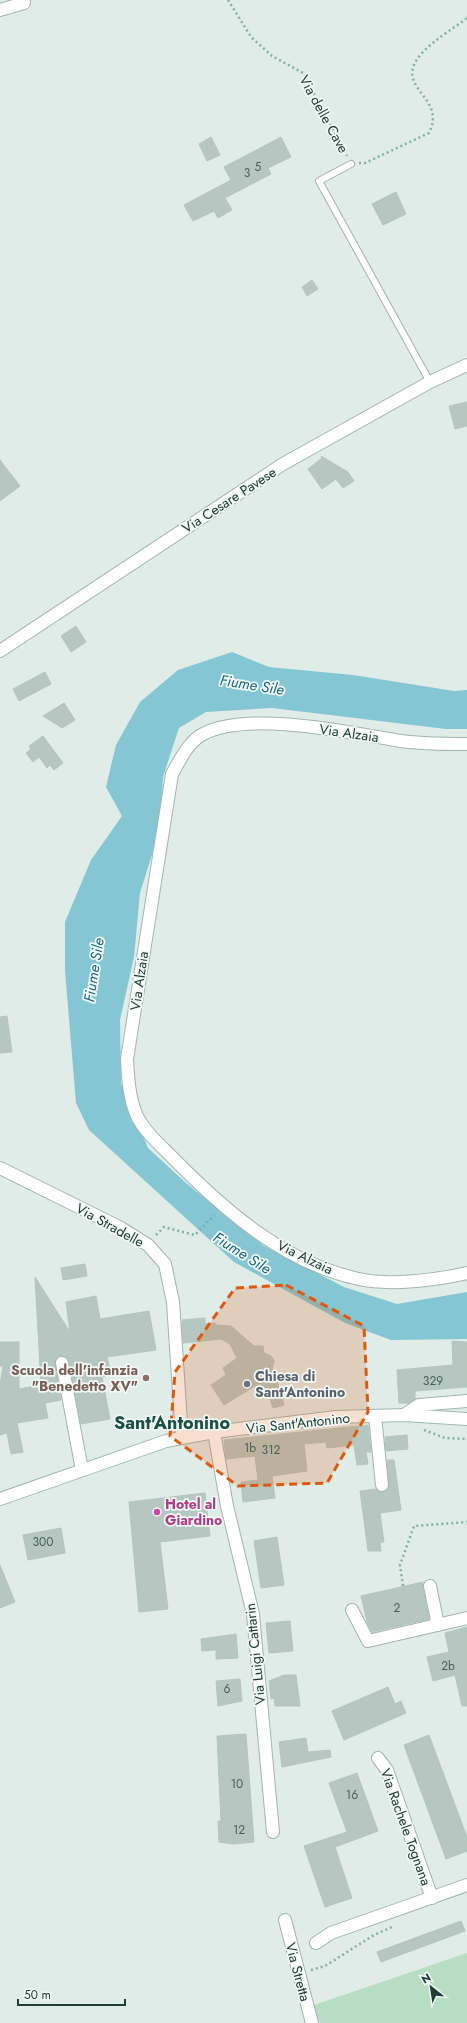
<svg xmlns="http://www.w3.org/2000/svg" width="467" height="2023" viewBox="0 0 467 2023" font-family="Jost,sans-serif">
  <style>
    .green { fill: #b7dec3 }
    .water { fill: #84c6d4 }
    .building { fill: #b5c7c0; stroke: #b2c6be }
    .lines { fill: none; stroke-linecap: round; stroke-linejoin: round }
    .lane-casing { stroke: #a3b4ae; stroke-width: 8 }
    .street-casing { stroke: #a3b4ae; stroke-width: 14 }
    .secondary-casing { stroke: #9eb8b0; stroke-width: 14 }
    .path { stroke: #7eb1a3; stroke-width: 2.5; stroke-dasharray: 2 3; stroke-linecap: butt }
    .lane { stroke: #fff; stroke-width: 6 }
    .street { stroke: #fff; stroke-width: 12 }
    .secondary { stroke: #fff; stroke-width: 12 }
    .marked { fill: #de580e; fill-opacity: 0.2; stroke: #de580e; stroke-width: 3; stroke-dasharray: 8 5; stroke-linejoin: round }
    .education-dot { fill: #8d6e63; stroke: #f1f8f5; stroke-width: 1.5 }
    .worship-dot { fill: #6b7280; stroke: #f1f8f5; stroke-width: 1.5 }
    .hotel-dot { fill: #d1479c; stroke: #f1f8f5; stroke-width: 1.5 }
    .labels { text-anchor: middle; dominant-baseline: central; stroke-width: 3.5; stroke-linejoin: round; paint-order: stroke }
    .number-label { font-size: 12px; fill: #456058 }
    .street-label { font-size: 14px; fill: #203d36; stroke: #f1f8f5 }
    .education-label { font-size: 14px; font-weight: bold; fill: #785e54; stroke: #f1f8f5; text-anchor: end }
    .worship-label { font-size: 14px; font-weight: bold; fill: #5b616d; stroke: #f1f8f5; text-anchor: start }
    .hotel-label { font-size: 14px; font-weight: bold; fill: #b23c85; stroke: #f1f8f5; text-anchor: start }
    .water-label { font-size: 15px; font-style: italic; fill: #17687c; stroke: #f1f8f5 }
    .district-label { font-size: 18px; font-weight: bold; fill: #1b5045; stroke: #f1f8f5 }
  </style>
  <rect width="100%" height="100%" fill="#e0ece7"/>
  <path class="green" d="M467,1953V2023H320L314,2005Z"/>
  <path class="water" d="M232,652L269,667L353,675L454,691L467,690V729H446L272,708L206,712L179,728L163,777L159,832L140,893L134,957L120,1020L121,1084L148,1148L186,1183L264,1246L344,1287L397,1304L467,1292V1339L391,1340L345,1323L234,1262L89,1130L76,1103L65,971V922L91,860L122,816L106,787L116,745L140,702L178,670Z"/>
  <g class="building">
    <path d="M211,137L220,155L207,161L199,144Z"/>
    <path d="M281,137L291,157L268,168L271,174L225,198L232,210L218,218L214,211L193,221L184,205L231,180L224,167Z"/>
    <path d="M396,192L406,214L383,225L372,204Z"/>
    <path d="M312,280L318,289L307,296L302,287Z"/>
    <path d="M467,402V426L455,429L449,406Z"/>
    <path d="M321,456L348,472L354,481L343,488L336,479L322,489L308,469L322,458Z"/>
    <path d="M0,460L20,486L0,501Z"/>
    <path d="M76,626L86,642L71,652L61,636Z"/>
    <path d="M45,672L51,684L19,701L13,689Z"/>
    <path d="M64,703L75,720L62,728L43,716Z"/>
    <path d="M43,736L63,763L54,770L50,765L47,768L39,757L33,762L26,753L31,749L29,746Z"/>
    <path d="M7,1016L12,1052L0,1053V1017Z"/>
    <path d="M85,1264L87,1276L63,1280L61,1268Z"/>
    <path d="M35,1277L70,1332L66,1302L96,1296L100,1319L149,1311L156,1350L107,1357L111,1375L102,1377L110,1419L81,1424L69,1361L65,1356L57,1357L55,1364L61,1400L45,1403L48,1418L17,1423L23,1452L11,1454L7,1433L0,1435V1385L3,1366H0V1342H19V1389L41,1385Z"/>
    <path d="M205,1318V1324L215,1323L216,1325L231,1326L254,1346H263L264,1353L271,1356L274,1360L272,1370L276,1377L284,1405L273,1408L267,1388L260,1393L255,1386L224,1405L211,1385L226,1375L223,1368L237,1358L230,1344L221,1339L183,1343L182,1320Z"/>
    <path d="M452,1341L467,1342V1387L415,1391V1399L409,1403H399L397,1370L453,1365Z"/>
    <path d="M368,1425L371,1452H366L368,1464L357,1465L354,1445L327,1448L326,1442L304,1444L307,1471L272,1476L275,1498L243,1502L241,1482L258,1480L255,1456L226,1459L224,1440Z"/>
    <path d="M407,1435L408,1449L386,1451L385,1437Z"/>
    <path d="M387,1460H394L401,1510L380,1513L384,1542H380L381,1551H368L360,1491L376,1489L382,1492L387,1491L389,1484Z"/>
    <path d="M205,1493L210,1536L160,1542L168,1609L139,1612L129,1502Z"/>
    <path d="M61,1528L65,1553L28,1560L23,1535Z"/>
    <path d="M277,1537L284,1585L261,1588L254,1541Z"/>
    <path d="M0,1565L15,1602L0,1608Z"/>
    <path d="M423,1582V1588L429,1619L372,1632L367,1622L361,1596Z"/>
    <path d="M290,1621L293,1651L269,1653L266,1623Z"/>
    <path d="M467,1627V1706H462L455,1675L433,1681L427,1657L449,1652L445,1633Z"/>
    <path d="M236,1634L238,1658L216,1659V1650L202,1651L201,1639Z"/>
    <path d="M284,1675H296L300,1706H275L274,1698L271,1699L269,1681Z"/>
    <path d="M240,1679L242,1701L218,1706L216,1681Z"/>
    <path d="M388,1687L395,1704L401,1701L406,1713L344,1740L332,1711Z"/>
    <path d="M246,1734L254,1842L233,1844L219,1842L218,1821H221L217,1736Z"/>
    <path d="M429,1735L467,1837V1851L446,1859L404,1745Z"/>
    <path d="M306,1738L308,1752L330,1750L331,1757L282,1767L279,1742Z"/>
    <path d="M357,1773L378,1831L335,1847L352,1898L325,1907L304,1846L347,1832L329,1783Z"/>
    <path d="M461,1921L465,1931L381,1962L377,1952Z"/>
  </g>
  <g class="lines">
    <g class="lane-casing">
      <path id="lane" d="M351,164L319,181L430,382"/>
    </g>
    <g class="street-casing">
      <g id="street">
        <path d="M0,10L24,3"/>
        <path d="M0,651L283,464L430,382L467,365"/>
        <path d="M467,744C445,744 422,744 401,741C351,733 248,710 203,734C188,742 180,760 172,774L127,1059C128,1078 129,1098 137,1116C144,1131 160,1145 172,1157C224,1210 284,1263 359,1279C390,1286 436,1280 467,1273"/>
        <path d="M0,1168L121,1228L148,1245L165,1264L173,1302L182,1438"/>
        <path d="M62,1363L82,1470"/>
        <path d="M404,1415L419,1405L467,1401"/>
        <path d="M375,1416L382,1485"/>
        <path d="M214,1432L227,1506L253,1614L273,1832"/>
        <path d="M430,1586L438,1625"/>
        <path d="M352,1610L368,1641L467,1618"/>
        <path d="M378,1758L387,1770L432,1898"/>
        <path d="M285,1920L312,2023"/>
        <path d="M316,1943L331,1933L467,1885"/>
      </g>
    </g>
    <g class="secondary-casing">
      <path id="secondary" d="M0,1499L166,1441L214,1432L336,1417L404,1415L467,1419"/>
    </g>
    <g class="path">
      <path d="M228,0L251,37L272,56L303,73L347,156"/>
      <path d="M359,163H365L429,133C448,95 389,88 423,52C435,39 453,29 467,18"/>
      <path d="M156,1235L164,1227L195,1235L214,1215"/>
      <path d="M424,1430L445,1438L467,1439"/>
      <path d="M403,1586L400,1565L414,1526L467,1522"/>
      <path d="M311,1970L325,1966L374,1935L394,1926"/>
    </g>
    <use href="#lane" class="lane"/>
    <use href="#street" class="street"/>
    <use href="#secondary" class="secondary"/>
  </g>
  <path class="marked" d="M286,1285L364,1326L368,1412L327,1483L238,1486L170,1436L175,1372L235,1288Z"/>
  <circle class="education-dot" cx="146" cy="1378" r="4"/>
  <circle class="worship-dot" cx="247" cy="1384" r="4"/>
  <circle class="hotel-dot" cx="157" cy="1512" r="4"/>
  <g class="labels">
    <g class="number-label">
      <text x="258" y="167">5</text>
      <text x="247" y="173">3</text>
      <text x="433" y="1381">329</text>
      <text x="250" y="1448">1b</text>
      <text x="271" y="1450">312</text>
      <text x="43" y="1542">300</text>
      <text x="397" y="1608">2</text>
      <text x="448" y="1666">2b</text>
      <text x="227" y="1689">6</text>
      <text x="237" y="1784">10</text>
      <text x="352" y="1795">16</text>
      <text x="239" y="1830">12</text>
    </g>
    <g class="street-label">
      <text transform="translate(324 114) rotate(61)">Via delle Cave</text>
      <text transform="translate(229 500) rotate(-33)">Via Cesare Pavese</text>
      <text transform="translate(349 733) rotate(8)">Via Alzaia</text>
      <text transform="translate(139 981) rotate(-82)">Via Alzaia</text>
      <text transform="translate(110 1225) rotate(29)">Via Stradelle</text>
      <text transform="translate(305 1257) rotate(26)">Via Alzaia</text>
      <text transform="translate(298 1423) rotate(-6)">Via Sant'Antonino</text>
      <text transform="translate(255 1654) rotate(-96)">Via Luigi Cattarin</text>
      <text transform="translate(406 1827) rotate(70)">Via Rachele Tognana</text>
      <text transform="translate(298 1972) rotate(75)">Via Stretta</text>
    </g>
    <g class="education-label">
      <text x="138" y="1370">Scuola dell'infanzia<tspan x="138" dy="16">"Benedetto XV"</tspan></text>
    </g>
    <g class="worship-label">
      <text x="255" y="1376">Chiesa di<tspan x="255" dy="16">Sant'Antonino</tspan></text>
    </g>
    <g class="hotel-label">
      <text x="165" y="1504">Hotel al<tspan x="165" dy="16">Giardino</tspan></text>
    </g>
    <g class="water-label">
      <text transform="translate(252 685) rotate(9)">Fiume Sile</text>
      <text transform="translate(94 970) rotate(-81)">Fiume Sile</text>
      <text transform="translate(242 1253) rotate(32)">Fiume Sile</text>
    </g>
    <g class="district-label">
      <text x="172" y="1423">Sant'Antonino</text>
    </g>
  </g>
  <g transform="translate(431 1987) rotate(330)" stroke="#f1f8f5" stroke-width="3" paint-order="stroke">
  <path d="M0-3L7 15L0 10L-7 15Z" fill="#203d36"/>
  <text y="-6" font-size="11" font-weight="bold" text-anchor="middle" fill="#203d36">N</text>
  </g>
  <path d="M18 1999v6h107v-6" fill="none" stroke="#203d36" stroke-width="2"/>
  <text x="24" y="1999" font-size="12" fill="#203d36" stroke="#f1f8f5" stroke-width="3" paint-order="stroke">50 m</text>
</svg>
